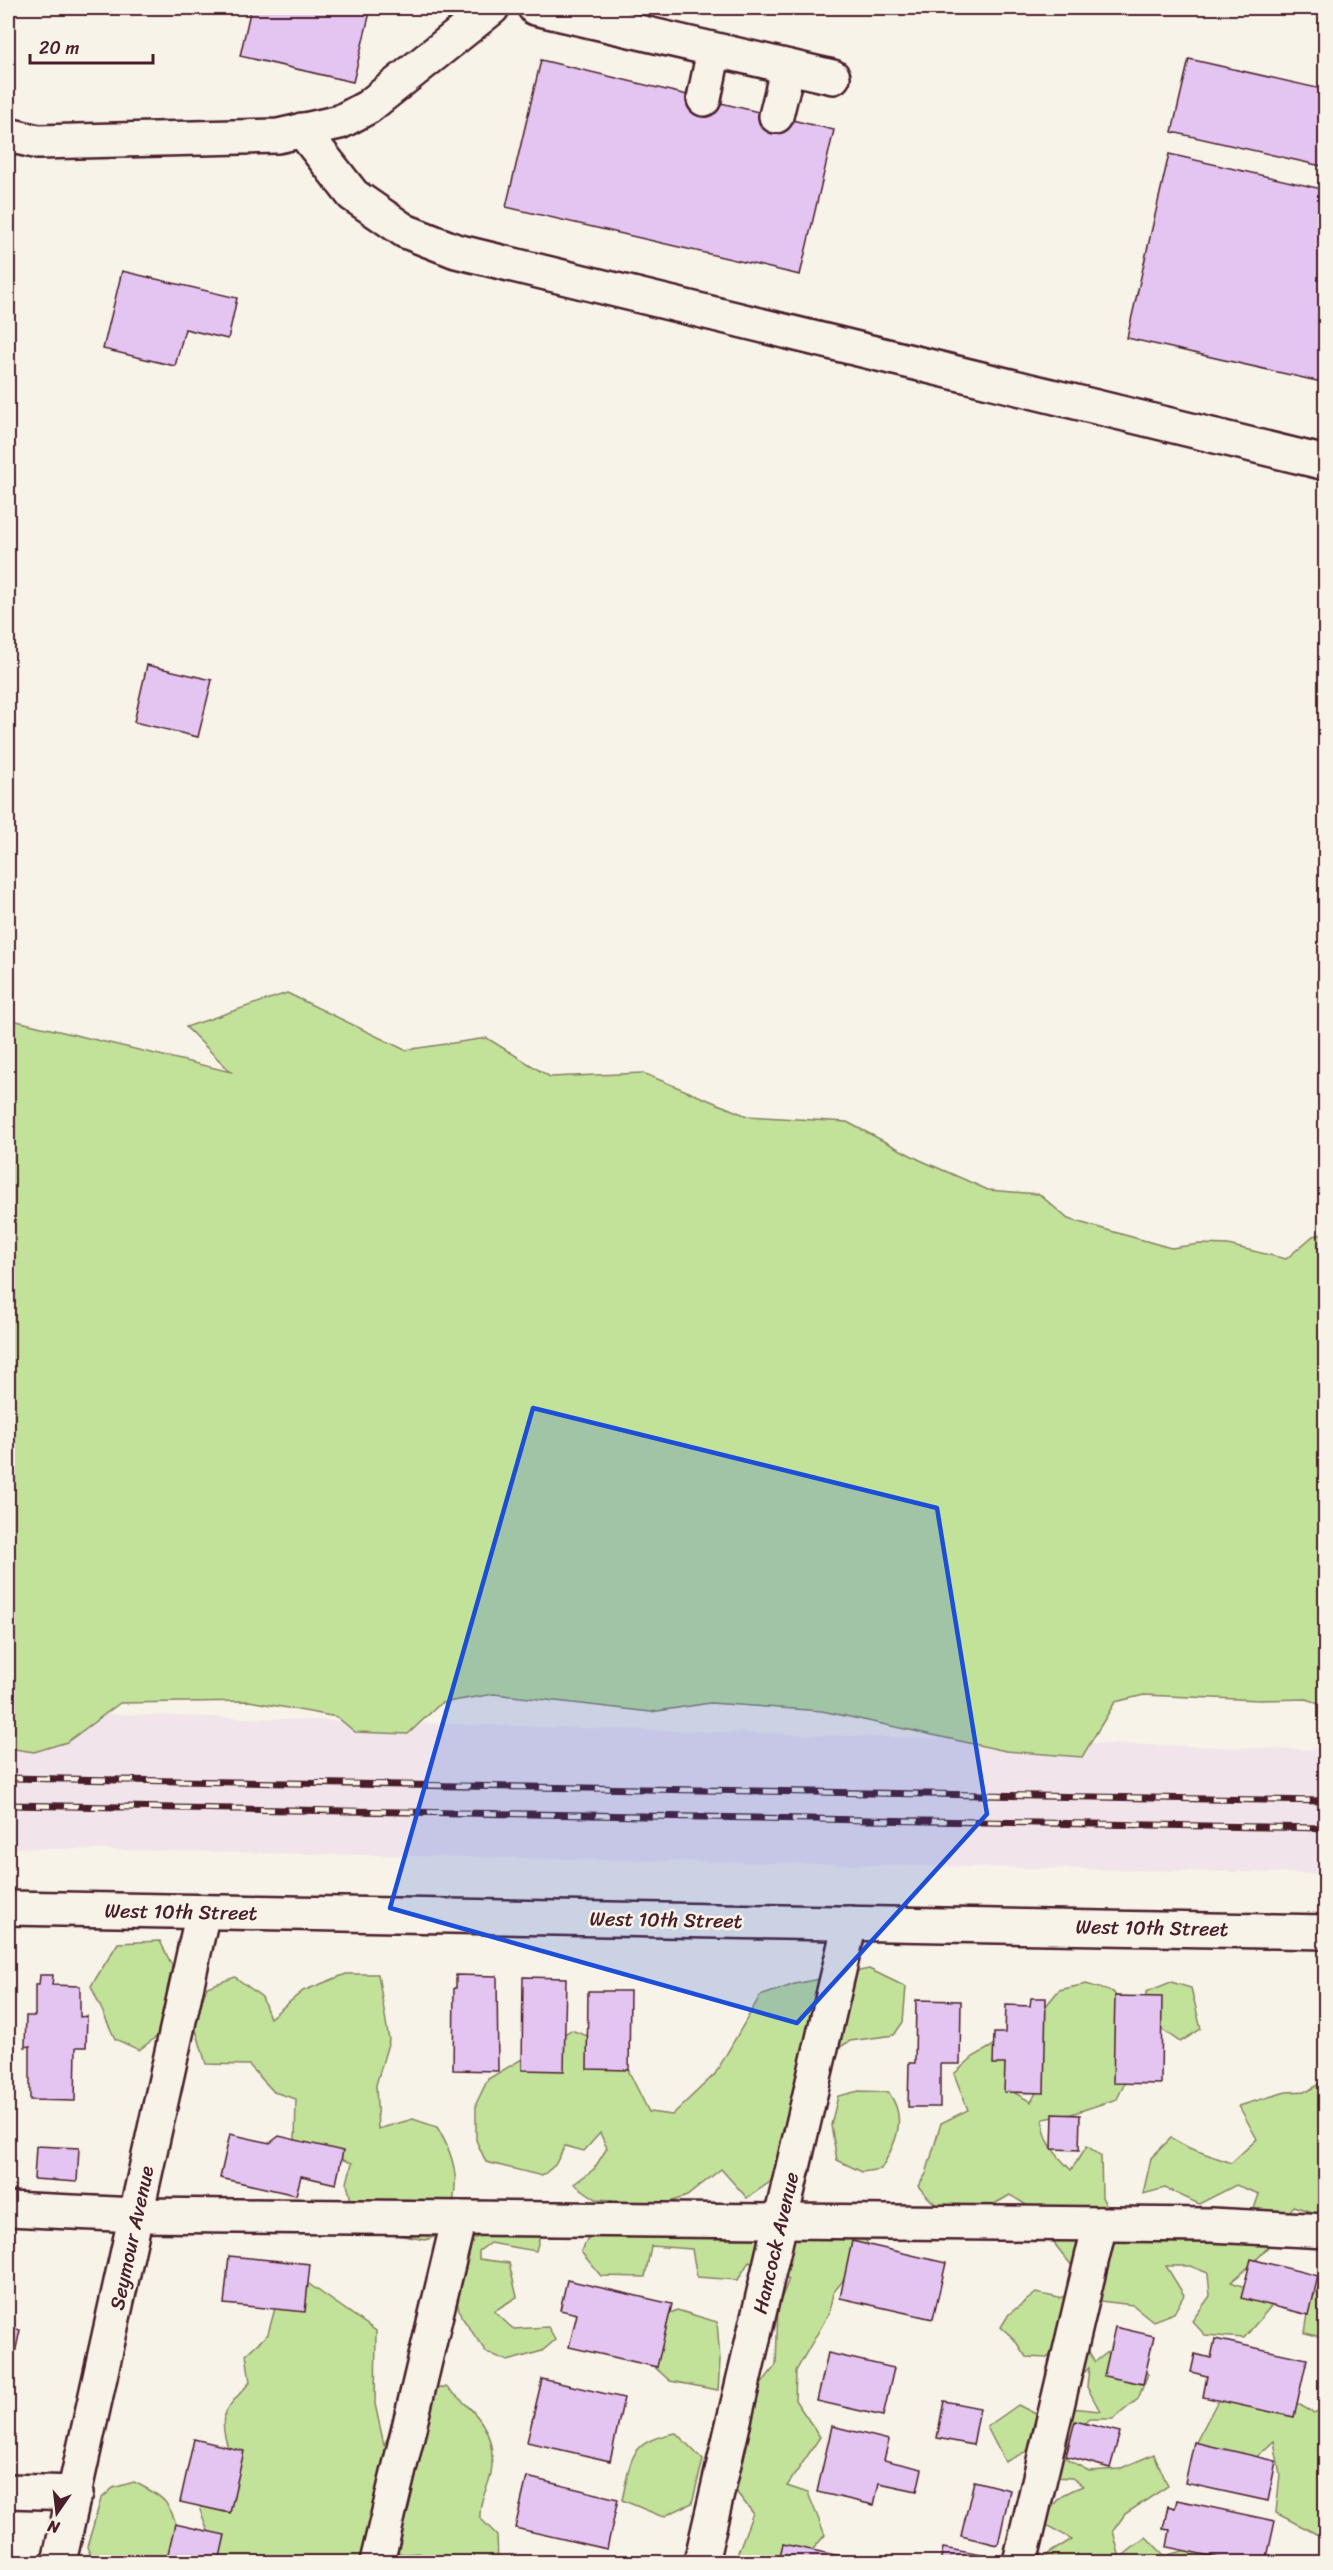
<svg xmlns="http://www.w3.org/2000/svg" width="1333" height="2570" viewBox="0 0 1333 2570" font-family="Sriracha,sans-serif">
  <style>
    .built { fill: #f1e5eb }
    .green { fill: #c2e29a; stroke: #868062; stroke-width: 1.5 }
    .building { fill: #e4c4f1; stroke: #4a1f2b; stroke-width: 1.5 }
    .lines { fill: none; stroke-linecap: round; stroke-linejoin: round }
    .minor-casing { stroke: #4a1f2b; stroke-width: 38 }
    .minor { stroke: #f7f3e8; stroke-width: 33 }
    .rail-casing { stroke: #4a1f2b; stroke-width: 7 }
    .rail { stroke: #f7f3e8; stroke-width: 4.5; stroke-dasharray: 14; stroke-linecap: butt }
    .marked { fill: #1d4ed8; fill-opacity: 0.2; stroke: #1d4ed8; stroke-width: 4.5; stroke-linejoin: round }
    .labels { text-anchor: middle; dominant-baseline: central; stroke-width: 5; stroke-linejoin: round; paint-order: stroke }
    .street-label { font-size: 20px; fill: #4a1f2b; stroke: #f7f3e8 }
  </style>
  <rect width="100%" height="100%" fill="#f7f3e8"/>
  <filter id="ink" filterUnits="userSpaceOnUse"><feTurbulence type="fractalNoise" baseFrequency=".0167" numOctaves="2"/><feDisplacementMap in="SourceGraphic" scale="12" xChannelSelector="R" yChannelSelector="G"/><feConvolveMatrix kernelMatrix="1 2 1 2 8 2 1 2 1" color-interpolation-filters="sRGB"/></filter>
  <g filter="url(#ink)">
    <path class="built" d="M8,1711L1325,1750V1874L8,1848Z"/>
    <g class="green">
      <path d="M287,993L405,1050L487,1038L550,1077L643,1073L747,1116L847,1122L920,1160L988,1190L1039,1194L1068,1219L1171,1248L1200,1244L1228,1245L1286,1259L1313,1236L1325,1233V1707L1307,1699L1260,1700L1144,1695L1115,1702L1082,1757L1006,1751L822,1711L710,1703L651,1712L494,1694L441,1703L408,1734L355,1732L337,1717L249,1701L120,1703L67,1742L34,1752L8,1748V1019L231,1072L186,1027Z"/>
      <path d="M160,1941L181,1984L159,2035L139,2050L115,2039L91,1986L118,1943Z"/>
      <path d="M869,1969L906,1987L903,2022L894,2035L850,2041L805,2068L791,2138L770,2182L747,2198L721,2169L687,2196L653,2208L747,2237L789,2242L809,2224H855L870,2247L833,2293L829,2313L796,2371L795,2400L820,2437L787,2486L808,2493L825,2535L802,2562H727L737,2555L753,2513L738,2494L718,2447L744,2407L776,2365L778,2307L789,2279L749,2261L738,2280L697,2277L692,2249L651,2246L645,2277L601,2276L581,2252L601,2211L612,2200L596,2199L574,2184L594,2169L607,2148L600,2133L584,2151L565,2146L555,2165L542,2176L486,2162L476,2140V2104L488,2079L571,2030L616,2046L649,2112L672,2115L715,2074L760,1996L795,1984Z"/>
      <path d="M346,1974H378L389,2040L376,2085L378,2129L413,2119L437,2127C462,2169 457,2186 447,2232L426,2240L385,2233L351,2201L347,2183L352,2163L295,2143L296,2099L274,2092L249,2065L206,2064L194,2023L207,1987L235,1977L262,1997L270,2018L303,1991Z"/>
      <path d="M1171,1982L1191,1988L1201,2029L1180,2042L1147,2019L1139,2054L1117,2099L1071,2114L1043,2119C1044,2142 1055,2154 1071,2170L1087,2146L1101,2156L1102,2197L1110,2213L1201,2240L1213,2242L1245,2236L1259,2194L1236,2185L1199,2204L1165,2188L1143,2194L1151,2158L1171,2138L1189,2148L1231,2163L1257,2139L1239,2106L1286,2092L1308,2091L1325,2080V2216L1293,2206C1275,2242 1263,2256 1231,2282L1277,2299L1244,2338L1205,2335L1192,2321L1210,2296L1208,2273L1190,2266H1166L1184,2295L1174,2313L1153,2321L1133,2305L1100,2301L1066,2311L1095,2362L1113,2348L1148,2374L1138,2399L1113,2419H1089L1068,2439L1067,2459L1089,2471L1119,2469L1154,2454L1168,2486L1125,2514L1113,2531L1120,2558L1146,2537L1165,2556L1192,2548L1216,2534L1254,2562H1043L1048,2554L1072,2539L1044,2524C1054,2501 1058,2495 1083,2486L1072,2478L1053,2477L1071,2408L1100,2411L1087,2387L1089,2368L1069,2387L1057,2349L1047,2358L1026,2357L1014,2339L1001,2327L1009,2314L1036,2293L1059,2298L1074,2293L1077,2272L1057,2247L1035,2210L1010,2195C967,2220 952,2227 918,2186L926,2174L941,2123L968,2110L954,2074L973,2057L994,2045L1010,2060L1013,2092L1031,2102L1038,2089L1016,2042L1059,1990L1086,1984L1113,1992L1130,2014L1145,2009L1146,1992Z"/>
      <path d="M859,2091L888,2092C908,2118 896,2143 881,2169L862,2172L837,2160L831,2125L838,2096Z"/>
      <path d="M543,2224L536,2251L490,2243L479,2251V2259L509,2263L517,2297L494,2311L513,2329L548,2327L555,2340L542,2351L508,2361L486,2352L461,2316L456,2299L470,2240L505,2227Z"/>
      <path d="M1325,2280V2338L1305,2333L1310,2301Z"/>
      <path d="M306,2282L376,2331L375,2404L384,2445L399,2414L408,2388L446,2387C475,2411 498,2431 491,2473C488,2490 479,2498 480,2518L497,2535L498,2562H420L419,2553L403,2554L369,2545L367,2562H220L200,2510L204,2496L230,2454C216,2414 224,2412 250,2382L246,2354L268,2334L277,2301Z"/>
      <path d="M677,2310L717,2322L720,2360L718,2390L670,2381L649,2362L658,2319Z"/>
      <path d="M1223,2391L1297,2403L1313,2413L1325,2409L1324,2538L1276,2513L1280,2474L1274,2441L1236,2476L1196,2442Z"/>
      <path d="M1018,2405L1036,2414L1037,2446L1005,2462L987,2427Z"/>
      <path d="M676,2433L703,2460L692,2503L663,2517L622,2500C632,2457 629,2441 676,2433Z"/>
      <path d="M134,2482C169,2499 168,2502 181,2537L167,2562H94L87,2547L101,2499L113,2488Z"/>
    </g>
    <g class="building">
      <path d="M251,8H371L353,82L240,56Z"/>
      <path d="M1189,59L1326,90V167L1172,132Z"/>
      <path d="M541,60L834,130L800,275L506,207Z"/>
      <path d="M1169,154L1326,190V383L1127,338Z"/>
      <path d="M122,271L237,298L228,339L185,329L175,366L103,349Z"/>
      <path d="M147,665L212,680L198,737L134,722Z"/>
      <path d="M40,1975H53L52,1985L80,1986V2017L87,2016L86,2047H76L75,2101L30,2100V2046L25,2047L26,2016H35V1985H39Z"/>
      <path d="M456,1975L497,1976L498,2071L453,2070L454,1988H456Z"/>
      <path d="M523,1977L566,1978L564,2071L522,2070Z"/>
      <path d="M588,1991H630L629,2070L587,2069Z"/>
      <path d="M1115,1996L1162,1997L1161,2084L1113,2083Z"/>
      <path d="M1031,1998H1046L1044,2093L1004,2092L1005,2064H993L994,2033H1005L1006,2005L1030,2006Z"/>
      <path d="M916,2000L961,2001L960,2064H940V2107H908L909,2063H915Z"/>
      <path d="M1053,2114L1080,2115L1079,2150L1052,2149Z"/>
      <path d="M230,2134L270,2143L279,2136L343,2151L336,2184L301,2176L296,2195L220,2178Z"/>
      <path d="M36,2146L79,2148L77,2182L34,2179Z"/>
      <path d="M852,2241L946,2263L933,2319L840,2298Z"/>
      <path d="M229,2256L310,2264L305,2312L224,2304Z"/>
      <path d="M1251,2259L1318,2276L1309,2315L1241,2298Z"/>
      <path d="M567,2280L672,2304L657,2367L569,2347L577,2314L560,2310Z"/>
      <path d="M8,2327L20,2330L8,2386Z"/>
      <path d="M1115,2327L1154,2336L1143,2384L1104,2376Z"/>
      <path d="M1215,2339L1307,2359L1294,2417L1203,2397L1207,2376L1191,2372L1195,2354L1211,2358Z"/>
      <path d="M828,2353L894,2368L883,2416L817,2401Z"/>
      <path d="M542,2379L624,2398L610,2461L527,2442Z"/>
      <path d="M944,2401L980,2408L973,2445L937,2438Z"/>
      <path d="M1075,2421L1120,2432L1110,2468L1066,2456Z"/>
      <path d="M832,2426L889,2440L884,2460L922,2469L917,2491L879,2483L874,2505L817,2492Z"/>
      <path d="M194,2439L244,2451L230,2513L180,2502Z"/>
      <path d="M1194,2442L1276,2461L1268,2501L1185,2483Z"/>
      <path d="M527,2477L618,2499L607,2549L515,2528Z"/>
      <path d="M974,2481L1010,2490L998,2545L961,2536Z"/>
      <path d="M1177,2500L1275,2521L1266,2562H1239L1167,2547L1170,2530L1163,2529L1168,2506L1175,2508Z"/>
      <path d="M175,2524L225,2535L219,2562H166Z"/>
      <path d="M783,2544L869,2562H779Z"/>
      <path d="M943,2548L982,2555L981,2562H940Z"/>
    </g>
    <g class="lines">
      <g class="minor-casing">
        <g id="minor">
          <path d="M535,8L833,77"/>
          <path d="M704,99L714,50"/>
          <path d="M776,116L788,67"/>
          <path d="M302,130L353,195L405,231L456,251L1326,463"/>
          <path d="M8,135L38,142L278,136L340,122L368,107L492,8"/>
          <path d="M8,1908L1326,1932"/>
          <path d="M8,2209L137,2215L1211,2225L1326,2231"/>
          <path d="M8,2491L76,2493"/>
          <path d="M59,2562L203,1912"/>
          <path d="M377,2562L459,2218"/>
          <path d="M701,2562L850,1923"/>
          <path d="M1020,2562L1100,2224"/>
        </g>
      </g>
      <use href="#minor" class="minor"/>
      <g class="rail-casing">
        <g id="rail">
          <path d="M8,1778L1326,1801"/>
          <path d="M8,1805L1326,1828"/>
        </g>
      </g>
      <use href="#rail" class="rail"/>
    </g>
  </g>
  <path class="marked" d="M533,1408L937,1508L987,1814L797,2023L390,1908Z"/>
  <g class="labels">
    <g class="street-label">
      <text transform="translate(181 1912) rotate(1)">West 10th Street</text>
      <text transform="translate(666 1920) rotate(1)">West 10th Street</text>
      <text transform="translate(1152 1928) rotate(1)">West 10th Street</text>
      <text transform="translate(132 2238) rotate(-78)">Seymour Avenue</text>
      <text transform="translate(776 2243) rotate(-77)">Hancock Avenue</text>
    </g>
  </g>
  <rect width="1333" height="2570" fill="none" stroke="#f7f3e8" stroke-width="30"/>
  <rect x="15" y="15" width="1303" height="2540" fill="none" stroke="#4a1f2b" stroke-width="2" filter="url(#ink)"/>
  <g transform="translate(57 2513) rotate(194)" stroke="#f7f3e8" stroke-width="4.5" paint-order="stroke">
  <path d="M0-4.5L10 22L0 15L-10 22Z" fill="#4a1f2b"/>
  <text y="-9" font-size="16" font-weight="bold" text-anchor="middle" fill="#4a1f2b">N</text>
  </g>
  <path d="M30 54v9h123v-9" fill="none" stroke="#4a1f2b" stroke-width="3"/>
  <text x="39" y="54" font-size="18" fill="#4a1f2b" stroke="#f7f3e8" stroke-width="4.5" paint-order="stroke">20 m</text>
</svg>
